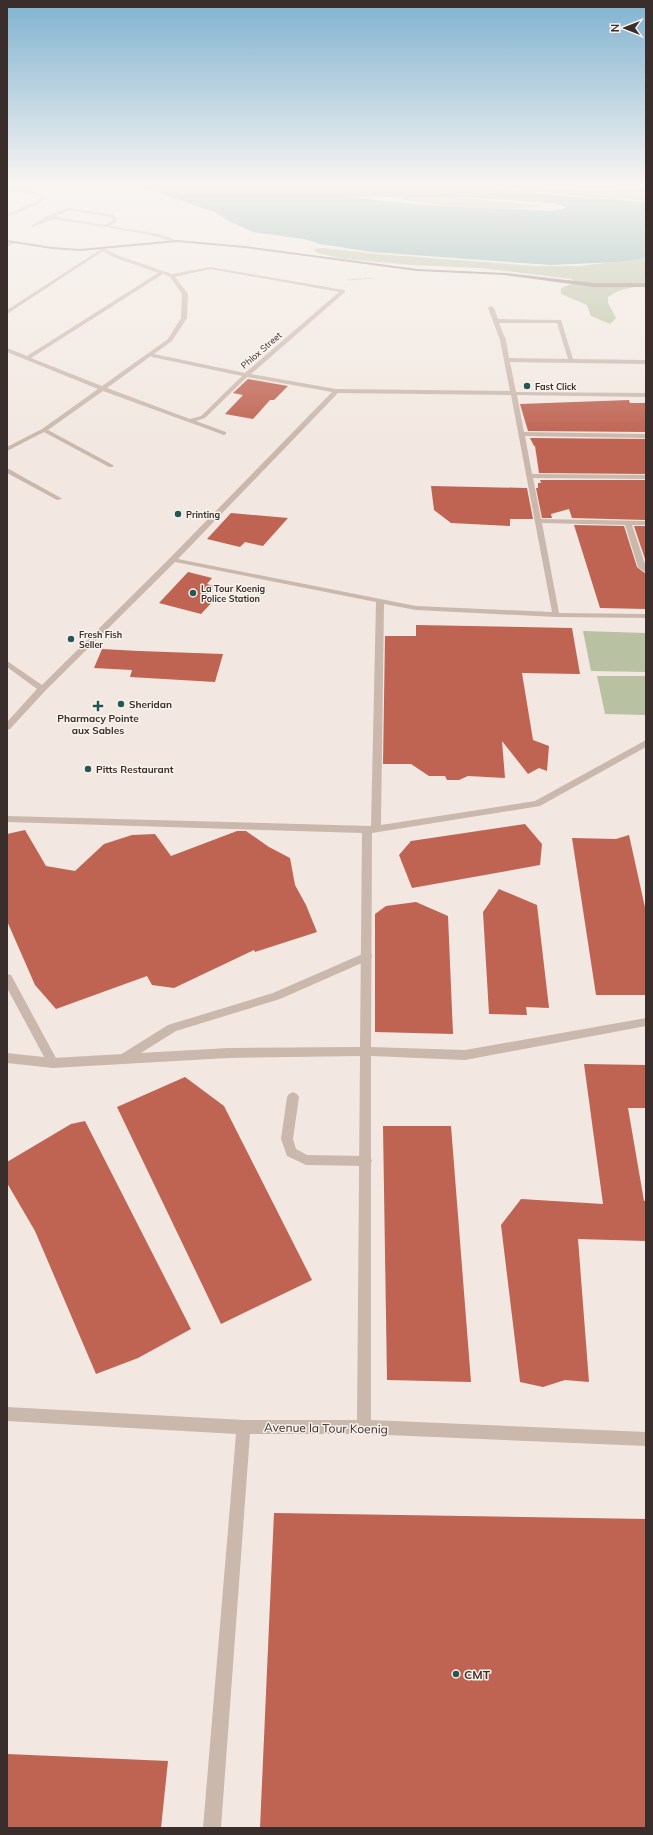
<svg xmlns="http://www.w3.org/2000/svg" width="653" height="1835" viewBox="0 0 653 1835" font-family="Mulish,sans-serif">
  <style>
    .green { fill: #b8c1a1 }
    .water { fill: #81aeac; fill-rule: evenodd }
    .building { fill: #bf6352 }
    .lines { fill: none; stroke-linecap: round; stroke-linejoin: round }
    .path { stroke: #b6a297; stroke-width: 1; stroke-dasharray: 1 1; stroke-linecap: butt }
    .lane { fill: #cab8ad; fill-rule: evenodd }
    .street { fill: #cab8ad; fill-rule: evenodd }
    .secondary { fill: #9d877e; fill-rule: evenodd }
    .poi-dot { fill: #235857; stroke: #faf3ed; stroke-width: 1.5 }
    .labels { text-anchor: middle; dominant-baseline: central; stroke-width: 3; stroke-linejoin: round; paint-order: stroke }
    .far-street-label { font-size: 9px; fill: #392e2b; stroke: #faf3ed }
    .far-poi-label { font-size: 9px; font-weight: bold; fill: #392e2b; stroke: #faf3ed; text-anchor: start }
    .poi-label { font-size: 10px; font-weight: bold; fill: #392e2b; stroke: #faf3ed; text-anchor: start }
    .near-street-label { font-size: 12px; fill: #392e2b; stroke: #faf3ed }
    .near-poi-label { font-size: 12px; font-weight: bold; fill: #392e2b; stroke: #faf3ed; text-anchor: start }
  </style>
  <rect width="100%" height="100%" fill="#f2e8e1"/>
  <g class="green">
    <path d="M471,184H506L509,186L601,191L646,188V200L598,198Z"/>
    <path d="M389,197L480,199L544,206C493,212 439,206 389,197Z"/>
    <path d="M323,248L377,254L535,266H580L646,258V284L618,291L608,297V303L616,318L610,324L591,316L587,305L561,294V288L575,283L572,279L480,268L413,265L344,259L317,253L313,249Z"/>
    <path d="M583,631L646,633V672L591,671Z"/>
    <path d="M597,676H646V715L605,714Z"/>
  </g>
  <path class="water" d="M125,184H463L577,197L646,202V258L617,262L551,265L372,252L320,244L304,239L253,232L231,222L214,212L138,186ZM348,196L472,198L554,203L566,207C556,214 525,209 512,209C457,207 403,205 348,196Z"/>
  <g class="building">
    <path d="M248,379L288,386L274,400H270L253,419L225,414L243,395L233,393Z"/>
    <path d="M629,400L630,403H646V432L528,431L520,404Z"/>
    <path d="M530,438L646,439V474L539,473L535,446H534Z"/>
    <path d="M540,480H646V520L572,518L569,509L551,514L552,518H542L536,488H538V483H541Z"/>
    <path d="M431,486L527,488L533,519H510V526L451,523L434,510Z"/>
    <path d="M231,513L288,518L263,546L245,542L240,547L207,539Z"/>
    <path d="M574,525L624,526L637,567L646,574V609L600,608Z"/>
    <path d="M634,526H646V562Z"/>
    <path d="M188,572L212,578L207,584L214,586L206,595L216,598L201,614L159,603Z"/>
    <path d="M416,625L572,628L580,674L522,673L533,740L549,746L547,771L539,768L528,774L502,741L505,778L468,776L459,780H447L445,776H429L411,764H383L385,636H416Z"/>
    <path d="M102,649L139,651L223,654L215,682L130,677L132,670L94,668Z"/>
    <path d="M525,824L542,844L540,865L412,888L399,855L411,841Z"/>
    <path d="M25,830L46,866L75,871L104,844L132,835L155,834L171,856L237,831H246L269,847L290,858L295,885L306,905L317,932L255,952L254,950L174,988L152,985L147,976L56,1009L35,985L7,921V834Z"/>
    <path d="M629,835L646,912V995H596L572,838L616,839Z"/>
    <path d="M499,889L537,905L549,1008L526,1007L527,1015L489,1014L483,912Z"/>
    <path d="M416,902L448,916L453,1034L375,1032V914L386,906Z"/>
    <path d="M584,1064L646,1065V1108H628L644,1201H646V1241L578,1239L589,1382L565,1380L543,1387L520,1382L501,1225L521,1199L603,1204Z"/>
    <path d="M185,1077L224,1106L312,1280L221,1324L117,1107Z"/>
    <path d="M85,1121L191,1329L138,1358L96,1374L35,1231L7,1183V1162L71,1124Z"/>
    <path d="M383,1126H451L471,1382L387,1380Z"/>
    <path d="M274,1513L646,1519V1828H260Z"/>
    <path d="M7,1754L168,1761L161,1828H7Z"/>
  </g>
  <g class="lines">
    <path class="path" d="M348,280L373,278"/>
    <g class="lane">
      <path d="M509,184H536L576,186L574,187Z"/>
      <path d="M7,190H22L41,194L44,198L41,203L7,217V214L37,201L40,198L39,196L22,192H7Z"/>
      <path d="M68,208L115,215L117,219L116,222L110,226L159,234L179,241L177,242C139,231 99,226 59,220C47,218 36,229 31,226L47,216ZM69,210L111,217L113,219L112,221L104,225L56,217Z"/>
      <path d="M367,952L371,953L372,956L371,959L280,999L176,1031L128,1061L124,1063L120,1061L118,1058L120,1055L168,1025L273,993Z"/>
      <path d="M7,974L11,975L57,1060L59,1063L57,1066L53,1068L49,1066L7,988Z"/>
      <path d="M293,1092L297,1094L299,1097L293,1139L296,1149L307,1155L366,1156L370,1157L372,1161L370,1165L366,1166L306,1165L287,1156L281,1139L287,1097L289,1094Z"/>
    </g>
    <g class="street">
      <path d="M12,241L16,242L7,247V244Z"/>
      <path d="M103,248L117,255L172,274L210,267L345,290V292L251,374L336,389L510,391L500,340L488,308L491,306L494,308L498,319L561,320L573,359L646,360V364L510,362L516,392L646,393V397L517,395L524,432L646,434V438L525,436L532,474L646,475V479L533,478L541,519L646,521V525H632L646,567V573L638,567L625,525L542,523L559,613L646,614V618L556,617L416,610L384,604L381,825L535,801L646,740V747L540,806L372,833L371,1047L465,1050L646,1018V1026L465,1060L371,1056V1420L646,1432V1446L364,1434H250L221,1828H203L236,1434L7,1421V1407L244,1420H357L360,1056L228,1058L53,1068L7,1063V1053L53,1058L228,1048L360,1047L362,833L7,822V816L371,826L376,602L175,562L45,691L10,729L7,730V722L37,689L7,667V661L42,685L170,558L332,392L247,377L205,418L196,421L226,432V434L224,435L103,391L48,430L113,465V467H109L44,432L7,451V447L42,429L98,389L7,352V348L27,356L158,273L113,257L103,251L7,314V310ZM210,269L339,292L245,373L154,354L172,341L187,318L188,294L175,277ZM163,274L170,277L182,294L181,318L168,339L102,386L31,358ZM499,323H557L568,359L509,358L506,340ZM151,356L152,357L242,376L201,416L190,419L107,388ZM338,393L511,395L552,612L416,606L178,559Z"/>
      <path d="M7,468L61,498L62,499L57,500L7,473Z"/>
    </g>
    <path class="secondary" d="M7,240L52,247L80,249L177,240L245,246L417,269L505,273L593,283H646V287H593L505,275L417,271L245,248L177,242L80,251L52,249L7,242Z"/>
  </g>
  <linearGradient id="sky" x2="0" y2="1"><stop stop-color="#7fb2d0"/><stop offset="0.42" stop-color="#f9f5f2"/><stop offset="1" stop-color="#f9f5f2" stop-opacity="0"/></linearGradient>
  <rect width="653" height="440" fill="url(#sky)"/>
  <g class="poi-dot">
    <circle cx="527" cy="386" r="4"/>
    <circle cx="178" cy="514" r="4"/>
    <circle cx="193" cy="593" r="4"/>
    <circle cx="71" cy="639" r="4"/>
    <circle cx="121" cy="704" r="4"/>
    <path d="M96 700h4v4h4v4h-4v4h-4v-4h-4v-4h4z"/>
    <circle cx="88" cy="769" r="4"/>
    <circle cx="456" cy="1674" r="4"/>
  </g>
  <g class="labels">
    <g class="far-street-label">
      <text transform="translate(261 350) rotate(-41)">Phlox Street</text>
    </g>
    <g class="far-poi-label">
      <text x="535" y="386">Fast Click</text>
      <text x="186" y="514">Printing</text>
      <text x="201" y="588">La Tour Koenig<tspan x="201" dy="10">Police Station</tspan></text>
      <text x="79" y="634">Fresh Fish<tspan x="79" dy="10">Seller</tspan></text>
    </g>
    <g class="poi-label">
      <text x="129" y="704">Sheridan</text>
      <text x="98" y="718" text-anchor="middle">Pharmacy Pointe<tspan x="98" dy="12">aux Sables</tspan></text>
      <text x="96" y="769">Pitts Restaurant</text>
    </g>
    <g class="near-street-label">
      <text transform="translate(326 1428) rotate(1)">Avenue la Tour Koenig</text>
    </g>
    <g class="near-poi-label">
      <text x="464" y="1674">CMT</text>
    </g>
  </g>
  <rect width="653" height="1835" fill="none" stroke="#392e2b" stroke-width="16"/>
  <g transform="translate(625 28) rotate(270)" stroke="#faf3ed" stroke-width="3" paint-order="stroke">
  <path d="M0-3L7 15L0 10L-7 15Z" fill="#392e2b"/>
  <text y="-6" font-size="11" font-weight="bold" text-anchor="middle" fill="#392e2b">N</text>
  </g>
</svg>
